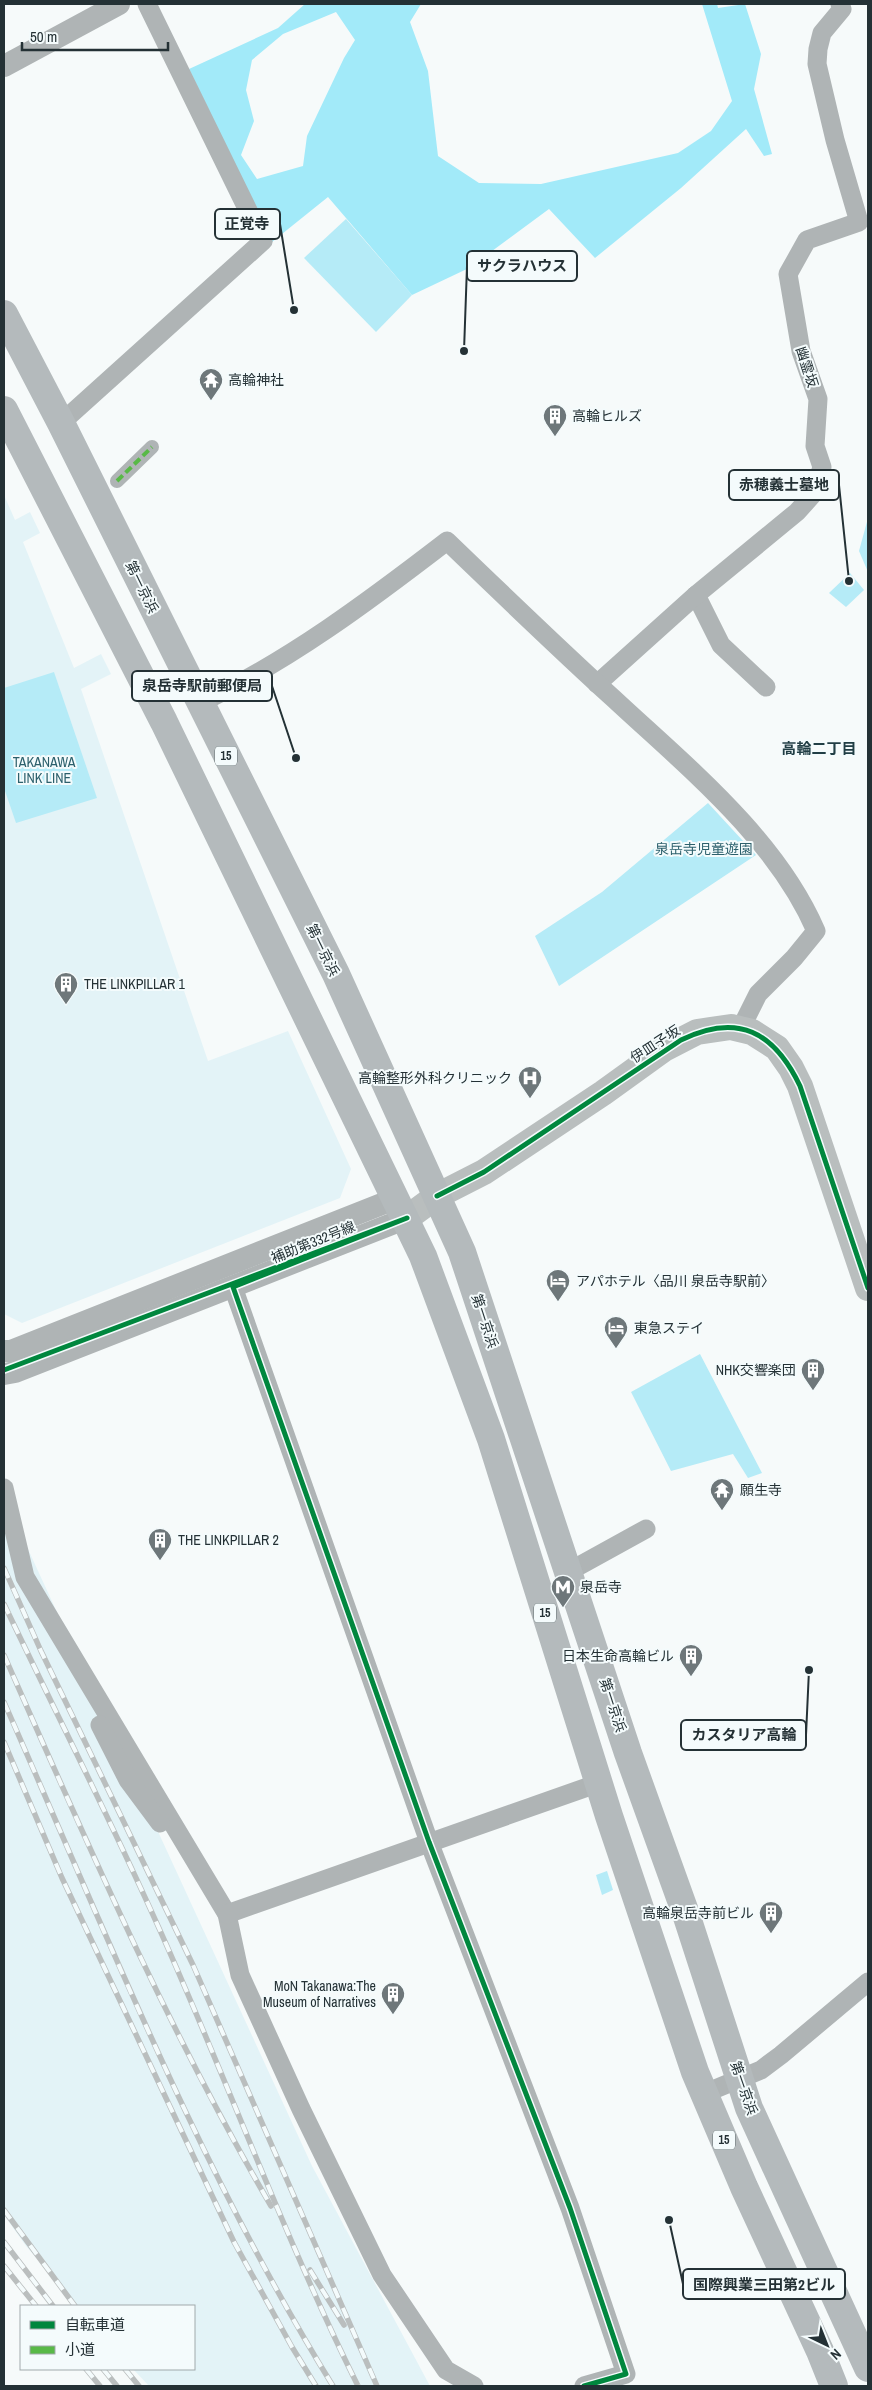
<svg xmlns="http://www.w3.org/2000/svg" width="872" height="2390" viewBox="0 0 872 2390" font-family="'Archivo Narrow','Noto Sans JP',sans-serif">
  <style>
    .built { fill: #e3f3f7 }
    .green { fill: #b5ebf7 }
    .forest { fill: #a2eaf9; fill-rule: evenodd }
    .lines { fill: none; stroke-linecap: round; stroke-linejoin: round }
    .pedestrian { stroke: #afb4b5; stroke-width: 14 }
    .minor { stroke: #afb4b5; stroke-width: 19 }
    .tertiary { stroke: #afb4b5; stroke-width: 22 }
    .secondary { stroke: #b9bebe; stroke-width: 26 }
    .trunk { stroke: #b4babc; stroke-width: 28 }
    .rail-casing { stroke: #babebe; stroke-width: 5.5 }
    .rail { stroke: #f4fbfc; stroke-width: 4; stroke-dasharray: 11; stroke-linecap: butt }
    .quiet { stroke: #58b947; stroke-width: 4; stroke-dasharray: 8 4; stroke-linecap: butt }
    .cycleway-casing { stroke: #f4fbfc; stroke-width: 8 }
    .cycleway { stroke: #00873e; stroke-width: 5 }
    .labels { text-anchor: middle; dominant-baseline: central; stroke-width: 4; stroke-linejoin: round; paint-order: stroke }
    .shield { fill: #f4fbfc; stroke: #626e71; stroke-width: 1 }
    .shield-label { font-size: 12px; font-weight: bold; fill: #243135 }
    .street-label { font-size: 14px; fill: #243135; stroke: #f4fbfc }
    .poi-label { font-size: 14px; fill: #243135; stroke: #f4fbfc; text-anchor: start }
    .park-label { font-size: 14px; fill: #2c606c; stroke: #f4fbfc }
    .neighbourhood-label { font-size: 15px; font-weight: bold; fill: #213e45; stroke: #f4fbfc }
    .leader { fill: none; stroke: #243135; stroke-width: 2 }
    .callout-dot { fill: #243135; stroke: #f4fbfc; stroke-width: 2 }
    .callout { fill: #f4fbfc; stroke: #243135; stroke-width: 2 }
    .callout-label { font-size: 15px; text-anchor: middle; font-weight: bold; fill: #243135 }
  </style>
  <rect width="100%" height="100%" fill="#f6fafa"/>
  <g class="built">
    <path d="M4,495L15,520L30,512L40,533L23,542L74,668L101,654L111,674L81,689L208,1061L288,1031L351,1169L340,1198L22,1323L4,1314Z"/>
    <path d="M4,1497L312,2166L430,2386H149L133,2369H194V2306H78L26,2246L4,2215Z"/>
  </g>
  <g class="green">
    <path d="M346,219L412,295L376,332L304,258Z"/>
    <path d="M868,518V572L859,551Z"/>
    <path d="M850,573L864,590L846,607L829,593Z"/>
    <path d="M54,672L97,798L16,823L4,788V688Z"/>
    <path d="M708,803L756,855L559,986L535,936L602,892Z"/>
    <path d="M700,1354L762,1473L748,1478L733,1454L671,1471L631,1392Z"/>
    <path d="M607,1871L613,1890L602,1895L596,1875Z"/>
  </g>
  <path class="forest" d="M305,4H421L410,22L428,71L438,156L479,183L541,184L678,153L711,131L732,101L702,4H717L718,8L745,4L761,54L754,89L772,154L764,156L746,129L681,188L595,258L549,209L469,268L412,295L328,197L272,242L189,69L278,28ZM336,12L355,40L344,58L307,136L303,166L257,179L241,155L254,121L246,90L252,60L283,34Z"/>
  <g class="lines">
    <path class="pedestrian" d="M117,481L152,447"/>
    <g class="minor">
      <path d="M61,423L263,241L147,4"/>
      <path d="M696,595L721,645L766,687"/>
      <path d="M597,684L696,595L797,512L814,493L822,467L815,446L818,399L801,351L788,274L807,240L859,222L835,140L817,64L818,49L822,33L842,9L840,4"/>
      <path d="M200,703C289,661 369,601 447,541C502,594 557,647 613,698C686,766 776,838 816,931L794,958L758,994L741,1028"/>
      <path d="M247,1281L233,1287L429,1842L570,2208L626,2374L584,2386"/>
      <path d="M4,1488L25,1577L227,1914L240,1975L301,2109L382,2275L446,2370L474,2386"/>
      <path d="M568,1572L646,1529"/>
      <path d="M100,1725L128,1780L160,1823"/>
      <path d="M227,1914L599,1783"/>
      <path d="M703,2094L761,2070L781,2055L868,1982"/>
    </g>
    <g class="tertiary">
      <path d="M4,66L119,4"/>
      <path d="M4,1351H11L397,1198"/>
      <path d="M4,1374L15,1372L407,1218"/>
    </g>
    <path class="secondary" d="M407,1218L437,1196L484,1172L603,1093L664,1049L697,1032L731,1027L752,1032L777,1048L791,1068L800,1086L868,1288"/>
    <g class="trunk">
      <path d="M4,314L61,423L336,974L462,1252L628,1753L687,1917L749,2108L868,2368"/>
      <path d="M4,410L164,722L423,1256L491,1439L609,1816L695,2072L744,2187L820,2351L834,2386"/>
    </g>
    <g class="rail-casing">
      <g id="rail">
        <path d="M4,1568L41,1651L193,1965L377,2386"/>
        <path d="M4,1604C64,1730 128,1854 183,1983C241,2117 293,2255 358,2386"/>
        <path d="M4,1655C87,1843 167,2028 271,2206"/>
        <path d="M4,1702C106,1933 200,2171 333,2386"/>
        <path d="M4,1742L62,1878L234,2242L292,2347L316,2386"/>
        <path d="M4,2210L75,2306"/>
        <path d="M4,2242L53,2306"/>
        <path d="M4,2266L36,2306"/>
        <path d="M310,2270L344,2325"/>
        <path d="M86,2369L100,2386"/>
        <path d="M103,2369L117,2386"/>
        <path d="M125,2369L139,2386"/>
      </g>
    </g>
    <use href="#rail" class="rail"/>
    <path class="quiet" d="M117,481L152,447"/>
    <g class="cycleway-casing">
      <g id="cycleway">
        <path d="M437,1196L484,1172L681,1040C738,1012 774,1032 800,1086L868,1288"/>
        <path d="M4,1370L407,1218L233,1287L429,1842L570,2208L626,2374L584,2386"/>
      </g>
    </g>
    <use href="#cycleway" class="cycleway"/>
  </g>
  <defs>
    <g id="temple-pin" transform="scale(1.25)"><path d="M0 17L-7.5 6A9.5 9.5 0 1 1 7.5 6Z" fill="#6e777a" stroke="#f4fbfc"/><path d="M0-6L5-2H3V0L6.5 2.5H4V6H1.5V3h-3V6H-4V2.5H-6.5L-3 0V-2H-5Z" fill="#fff"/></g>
    <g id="building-pin" transform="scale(1.25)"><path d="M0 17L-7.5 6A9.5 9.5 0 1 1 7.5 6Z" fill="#6e777a" stroke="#f4fbfc"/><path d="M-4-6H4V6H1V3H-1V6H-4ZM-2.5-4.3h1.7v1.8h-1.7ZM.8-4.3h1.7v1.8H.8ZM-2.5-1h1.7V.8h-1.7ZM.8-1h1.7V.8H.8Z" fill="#fff"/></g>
    <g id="hospital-pin" transform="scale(1.25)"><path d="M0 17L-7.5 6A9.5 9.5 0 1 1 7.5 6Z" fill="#6e777a" stroke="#f4fbfc"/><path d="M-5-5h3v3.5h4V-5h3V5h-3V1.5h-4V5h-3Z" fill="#fff"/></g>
    <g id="hotel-pin" transform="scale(1.25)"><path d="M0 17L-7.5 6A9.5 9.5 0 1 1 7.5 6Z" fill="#6e777a" stroke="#f4fbfc"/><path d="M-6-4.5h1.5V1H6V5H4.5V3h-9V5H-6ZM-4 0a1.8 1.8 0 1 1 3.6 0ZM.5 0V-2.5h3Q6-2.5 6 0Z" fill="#fff"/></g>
    <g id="metro-pin" transform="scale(1.25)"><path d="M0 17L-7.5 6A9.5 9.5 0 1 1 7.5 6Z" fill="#6e777a" stroke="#f4fbfc"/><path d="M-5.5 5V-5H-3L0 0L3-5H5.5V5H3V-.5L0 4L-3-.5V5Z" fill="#fff"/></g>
  </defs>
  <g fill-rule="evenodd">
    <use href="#temple-pin" x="211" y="380"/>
    <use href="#building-pin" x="555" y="416"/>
    <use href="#building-pin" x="66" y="984"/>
    <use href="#hospital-pin" x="530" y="1078"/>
    <use href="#hotel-pin" x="558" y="1281"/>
    <use href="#hotel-pin" x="616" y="1328"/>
    <use href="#building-pin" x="813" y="1370"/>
    <use href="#temple-pin" x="722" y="1490"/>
    <use href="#building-pin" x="160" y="1540"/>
    <use href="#metro-pin" x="563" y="1587"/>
    <use href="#building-pin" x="691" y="1656"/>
    <use href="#building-pin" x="771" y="1913"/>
    <use href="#building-pin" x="393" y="1994"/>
  </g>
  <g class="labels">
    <g class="shield">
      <rect x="215" y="746.5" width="22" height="19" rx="4"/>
      <rect x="534" y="1603.5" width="22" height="19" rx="4"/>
      <rect x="713" y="2130.5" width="22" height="19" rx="4"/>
    </g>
    <g class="shield-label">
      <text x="226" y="756">15</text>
      <text x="545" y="1613">15</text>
      <text x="724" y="2140">15</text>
    </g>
    <g class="street-label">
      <text transform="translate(807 367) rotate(72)">幽霊坂</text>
      <text transform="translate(142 587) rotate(64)">第一京浜</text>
      <text transform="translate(323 950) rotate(64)">第一京浜</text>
      <text transform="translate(655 1044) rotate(-33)">伊皿子坂</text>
      <text transform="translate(313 1242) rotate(-22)">補助第332号線</text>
      <text transform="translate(485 1321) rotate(72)">第一京浜</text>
      <text transform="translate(613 1705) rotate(72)">第一京浜</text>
      <text transform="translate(744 2088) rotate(71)">第一京浜</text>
    </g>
    <g class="poi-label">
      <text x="228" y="380">高輪神社</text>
      <text x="572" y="416">高輪ヒルズ</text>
      <text x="84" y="984">THE LINKPILLAR 1</text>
      <text x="512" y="1078" text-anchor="end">高輪整形外科クリニック</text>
      <text x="576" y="1281">アパホテル〈品川 泉岳寺駅前〉</text>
      <text x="634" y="1328">東急ステイ</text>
      <text x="796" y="1370" text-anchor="end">NHK交響楽団</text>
      <text x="740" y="1490">願生寺</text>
      <text x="178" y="1540">THE LINKPILLAR 2</text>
      <text x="580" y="1587">泉岳寺</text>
      <text x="674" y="1656" text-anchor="end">日本生命高輪ビル</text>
      <text x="754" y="1913" text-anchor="end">高輪泉岳寺前ビル</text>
      <text x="376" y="1986" text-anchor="end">MoN Takanawa:The<tspan x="376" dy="16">Museum of Narratives</tspan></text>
    </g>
    <g class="park-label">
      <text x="44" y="762">TAKANAWA<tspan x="44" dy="16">LINK LINE</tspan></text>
      <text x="704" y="849">泉岳寺児童遊園</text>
    </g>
    <g class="neighbourhood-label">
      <text x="819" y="748">高輪二丁目</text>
    </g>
  </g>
  <path class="leader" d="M294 310L280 224M464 351L467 266M849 581L839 485M296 758L272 686M809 1670L806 1735M669 2220L683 2284"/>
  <g class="callout-dot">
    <circle cx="294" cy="310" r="5"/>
    <circle cx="464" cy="351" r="5"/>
    <circle cx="849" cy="581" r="5"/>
    <circle cx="296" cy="758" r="5"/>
    <circle cx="809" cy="1670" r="5"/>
    <circle cx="669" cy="2220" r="5"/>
  </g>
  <g class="callout">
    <rect x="215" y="209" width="65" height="30" rx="5"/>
    <rect x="467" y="251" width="110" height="30" rx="5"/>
    <rect x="729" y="470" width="110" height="30" rx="5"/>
    <rect x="132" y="671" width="140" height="30" rx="5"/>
    <rect x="681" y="1720" width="125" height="30" rx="5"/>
    <rect x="683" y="2269" width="162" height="30" rx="5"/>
  </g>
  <g class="callout-label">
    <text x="247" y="229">正覚寺</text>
    <text x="522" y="271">サクラハウス</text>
    <text x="784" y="490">赤穂義士墓地</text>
    <text x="202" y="691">泉岳寺駅前郵便局</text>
    <text x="744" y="1740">カスタリア高輪</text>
    <text x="764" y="2290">国際興業三田第2ビル</text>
  </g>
  <rect width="872" height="2390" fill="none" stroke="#243135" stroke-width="10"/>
  <rect x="20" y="2305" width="175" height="65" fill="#f4fbfc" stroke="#a1aaac"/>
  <rect x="30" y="2321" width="25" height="8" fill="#00873e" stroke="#a1aaac"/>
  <text x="65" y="2330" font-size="15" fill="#243135">自転車道</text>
  <rect x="30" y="2346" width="25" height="8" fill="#58b947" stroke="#a1aaac"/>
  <text x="65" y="2355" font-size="15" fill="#243135">小道</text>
  <g transform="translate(827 2345) rotate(137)" stroke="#f4fbfc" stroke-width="4" paint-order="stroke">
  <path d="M0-4L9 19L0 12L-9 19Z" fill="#243135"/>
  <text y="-8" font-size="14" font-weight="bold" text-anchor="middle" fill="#243135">N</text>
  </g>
  <path d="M22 42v8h146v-8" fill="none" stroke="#243135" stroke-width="2.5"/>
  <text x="30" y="42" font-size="15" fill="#243135" stroke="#f4fbfc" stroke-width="4" paint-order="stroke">50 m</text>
</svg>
